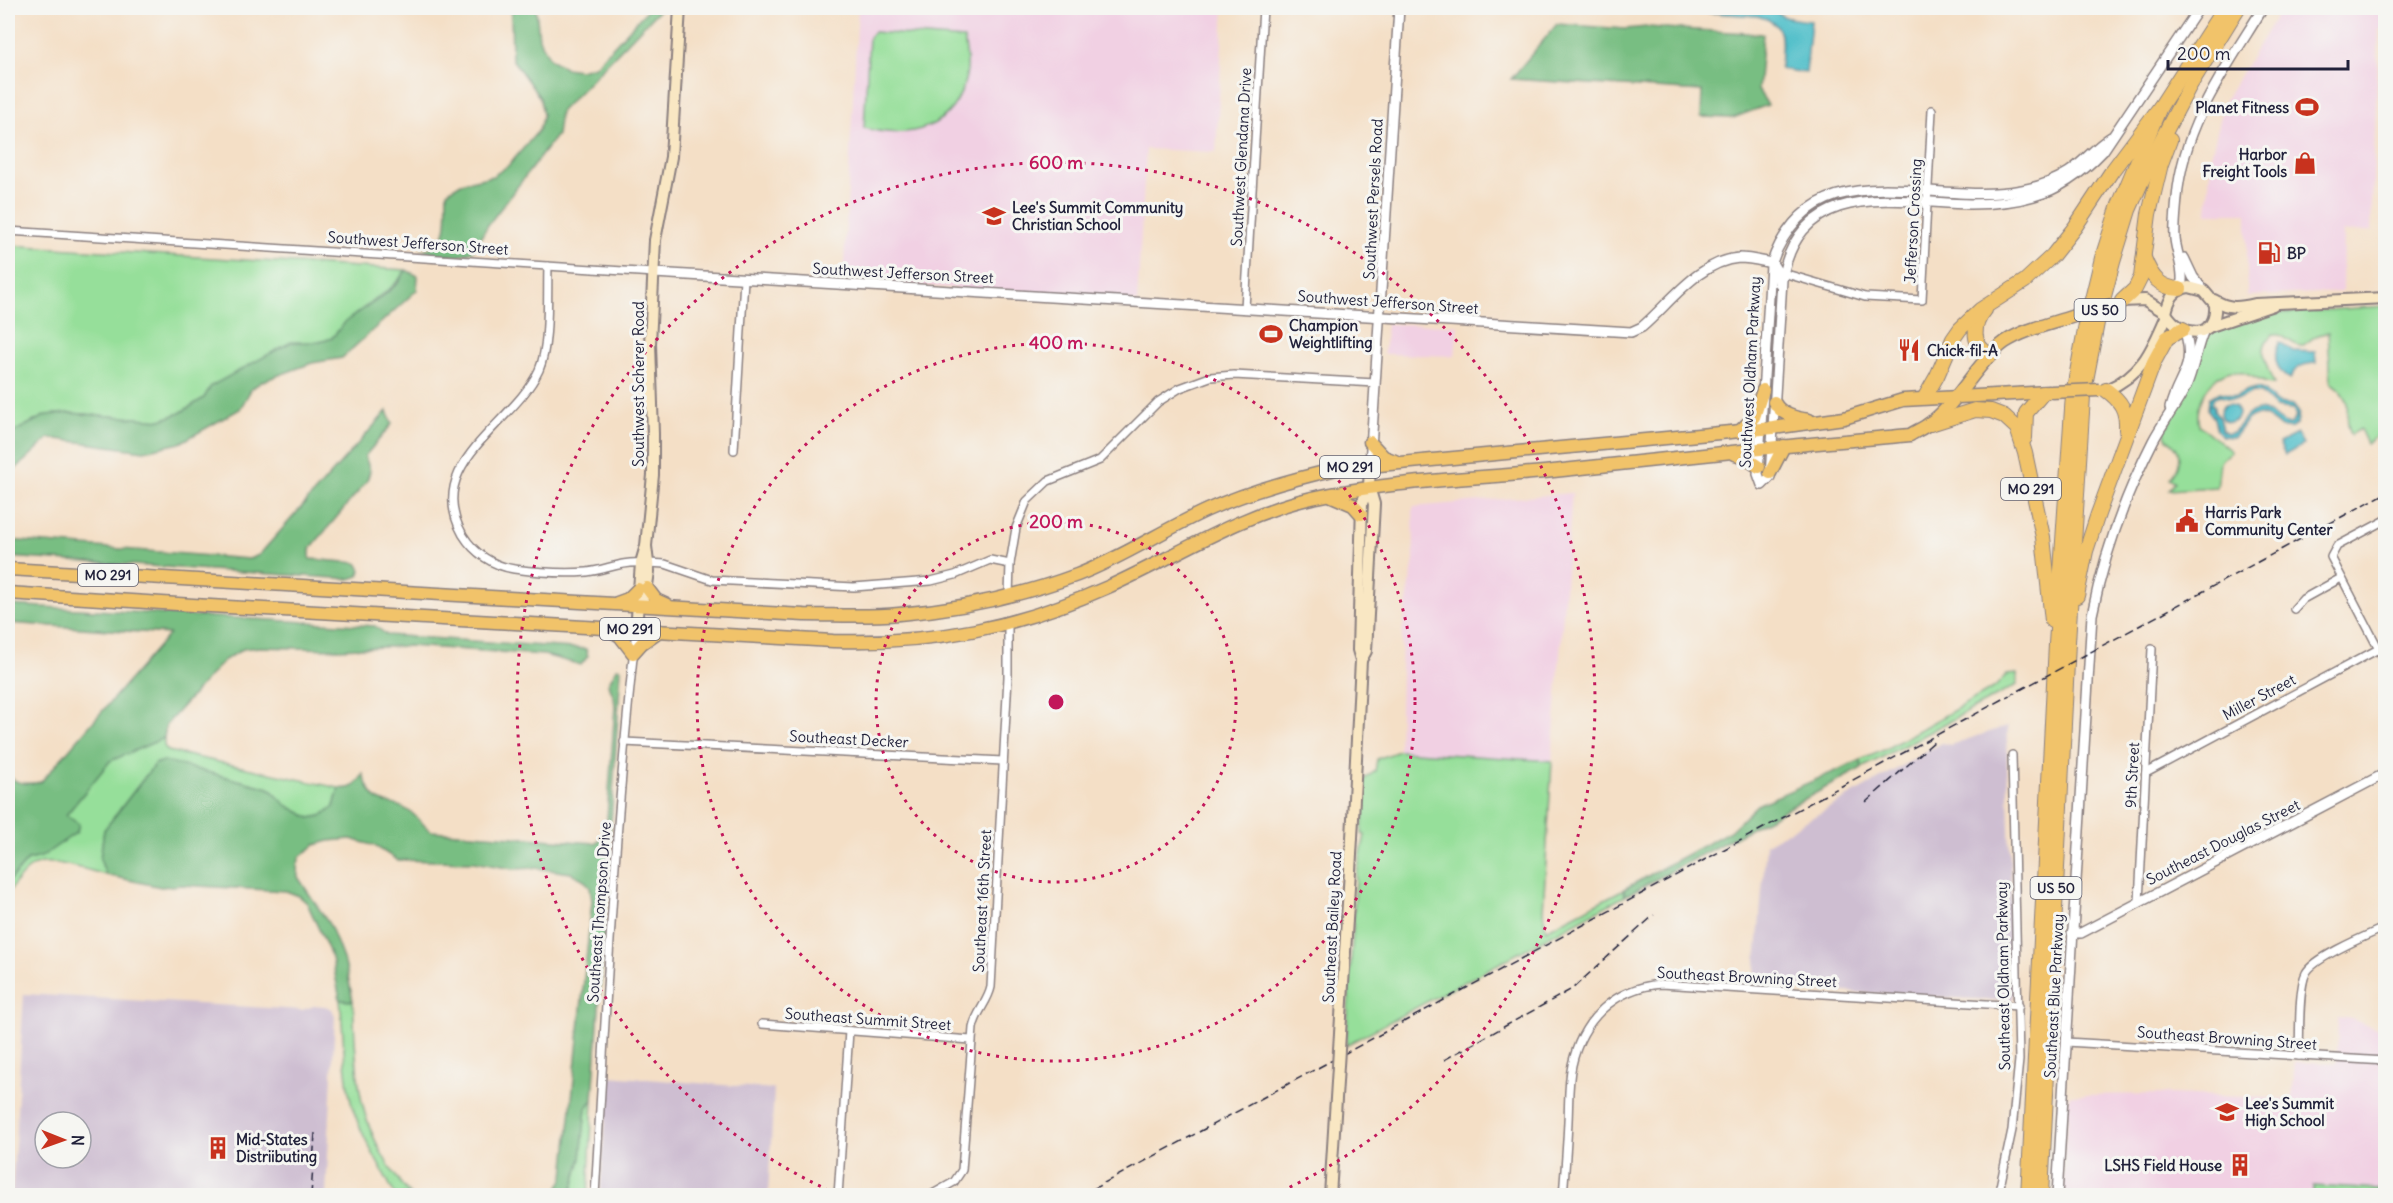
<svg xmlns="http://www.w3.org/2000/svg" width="2393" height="1203" viewBox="0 0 2393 1203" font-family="Delius,sans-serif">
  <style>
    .built { fill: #f1d0e3 }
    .industrial { fill: #cebed1; fill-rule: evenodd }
    .green { fill: #96df9a; stroke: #5c806a; stroke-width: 1.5 }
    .forest { fill: #78be82; stroke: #4d705e; stroke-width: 1.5 }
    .water { fill: #53c0ca; stroke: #3a7182; stroke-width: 1.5; fill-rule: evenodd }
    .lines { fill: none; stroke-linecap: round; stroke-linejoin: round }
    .minor-casing { stroke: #8b8080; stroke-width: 10 }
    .tertiary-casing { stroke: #8b8080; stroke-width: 12 }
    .secondary-casing { stroke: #8b8080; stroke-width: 14 }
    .trunk-casing { stroke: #8b8080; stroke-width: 15 }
    .motorway-casing { stroke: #8b8080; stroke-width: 16 }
    .minor { stroke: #fff; stroke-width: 7 }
    .tertiary { stroke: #fff; stroke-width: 9 }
    .secondary { stroke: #f9e7c3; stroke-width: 10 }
    .trunk { stroke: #f1c36a; stroke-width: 12 }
    .motorway { stroke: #f1c36a; stroke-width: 14 }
    .rail { stroke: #22223b; stroke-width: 1.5; stroke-dasharray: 9 4.5; stroke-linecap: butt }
    .secondary-bridge-casing { stroke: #8b8080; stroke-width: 14; stroke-linecap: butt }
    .trunk-bridge-casing { stroke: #8b8080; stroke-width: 15; stroke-linecap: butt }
    .secondary-bridge { stroke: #f9e7c3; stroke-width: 10 }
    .trunk-bridge { stroke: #f1c36a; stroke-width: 12 }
    .ring { fill: none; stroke: #c2185b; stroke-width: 3; stroke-dasharray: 3 6 }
    .labels { text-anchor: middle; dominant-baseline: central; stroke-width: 6; stroke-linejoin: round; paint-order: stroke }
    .shield { fill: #f6f6f2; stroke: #626272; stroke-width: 1.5 }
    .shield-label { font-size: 14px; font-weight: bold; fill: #22223b }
    .poi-label { font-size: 15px; font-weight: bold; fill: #22223b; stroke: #f6f6f2; text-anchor: start }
    .street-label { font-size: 15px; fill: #22223b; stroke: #f6f6f2 }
    .centre { fill: #c2185b; stroke: #f6f6f2; stroke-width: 3 }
    .ring-label { font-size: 18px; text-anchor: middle; font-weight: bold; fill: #c2185b; stroke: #f6f6f2; stroke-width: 6; stroke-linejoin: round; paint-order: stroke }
  </style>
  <rect width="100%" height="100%" fill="#f6f6f2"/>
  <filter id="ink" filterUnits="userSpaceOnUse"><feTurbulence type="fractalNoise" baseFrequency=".0167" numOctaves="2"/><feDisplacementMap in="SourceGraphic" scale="12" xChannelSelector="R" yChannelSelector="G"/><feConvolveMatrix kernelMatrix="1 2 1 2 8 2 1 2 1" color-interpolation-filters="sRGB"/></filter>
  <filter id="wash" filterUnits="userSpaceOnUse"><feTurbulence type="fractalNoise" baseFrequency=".008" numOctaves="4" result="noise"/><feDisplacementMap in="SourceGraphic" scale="24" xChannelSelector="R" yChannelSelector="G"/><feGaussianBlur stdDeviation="1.35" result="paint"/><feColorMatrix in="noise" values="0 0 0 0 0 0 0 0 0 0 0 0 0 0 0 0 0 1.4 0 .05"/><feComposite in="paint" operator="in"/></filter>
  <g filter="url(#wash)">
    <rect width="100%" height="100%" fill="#f4dfc6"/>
    <g class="built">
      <path d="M858,8H1224L1216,152L1146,149L1137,302L843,280Z"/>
      <path d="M2281,8H2385V28H2379L2371,231L2343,232L2342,292L2247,296V213H2207L2211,156L2225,100Z"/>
      <path d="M1387,324L1458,325L1455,356L1384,354Z"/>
      <path d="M1572,493L1552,761L1399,751L1402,634L1414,559L1413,507Z"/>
      <path d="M2338,1017L2351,1019L2385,1032V1195L2063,1196L2069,1095L2171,1094L2292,1099L2295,1062L2337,1063Z"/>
    </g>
    <g class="industrial">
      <path d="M2008,726L2007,761L2014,992L2012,1001L1754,987L1766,844L1942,743L1950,745Z"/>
      <path d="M24,994L302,1010L314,1006H325L332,1009L335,1016L326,1195H12ZM45,1122H81V1158H45Z"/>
      <path d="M609,1076L774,1089L768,1195H600Z"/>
    </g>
    <g class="green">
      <path d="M874,32L964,39C966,51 969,64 966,76C955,129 910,140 864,128L869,37Z"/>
      <path d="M8,245L406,270C391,294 366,303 346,322C340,327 336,335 330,339C322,342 315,343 307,343L211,386L204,398L180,413L161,420L70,413L46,415L8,435Z"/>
      <path d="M2385,306V431L2384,430L2367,444L2360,429L2351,435C2341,412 2358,400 2331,383L2328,332L2316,336L2302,346C2290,345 2284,333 2273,334C2255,347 2268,369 2274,384C2264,386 2248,371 2234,371C2212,371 2193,406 2199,425L2231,451L2220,461L2217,487L2169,490L2175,482L2170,478C2178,468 2184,453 2172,443C2167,438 2165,439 2165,431L2194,375L2206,336L2215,331L2269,314Z"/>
      <path d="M2017,674V685L1862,768L1861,760L1884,750L1995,687L2006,675Z"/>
      <path d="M164,738V746L168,751L339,788L334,806L321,816L310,818L286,805L269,788L164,761L155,764L104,830L100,859L106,875C87,870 46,855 30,868C21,874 14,885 8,893V882L28,860L41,857L66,815L110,761Z"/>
      <path d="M1399,751L1552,761L1543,911L1546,930L1624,889L1625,896L1346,1045L1356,877L1365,835L1362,834L1365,779L1375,771L1377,759Z"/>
      <path d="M340,1000L353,1001C355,1034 355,1069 362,1102C369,1135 389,1170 410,1195H395C380,1165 360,1135 351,1102C343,1069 344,1034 340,1000Z"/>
      <path d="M593,1100L588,1195L571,1196L581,1158L586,1108Z"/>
      <path d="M2313,1186L2379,1190V1195H2313Z"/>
    </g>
    <g class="forest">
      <path d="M511,8H536L539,39L550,59L565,68L580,70L595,66L649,8H661L560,112L557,135L488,225L473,251L459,256L428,253L422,250C428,249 435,247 440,242C449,231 446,205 447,192L461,183L493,176L509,165L539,130L543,115L540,98L512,59Z"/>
      <path d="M1557,24L1625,29L1647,27L1763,34L1758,90L1768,105L1733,118L1701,117L1702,91L1511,79Z"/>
      <path d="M406,270L418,276L417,290L342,358L312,363L263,381L252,388L240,409L180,443L144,451L49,438L8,476V435L46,415L70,413L161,420L180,413L204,398L211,386L291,342H320L332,338L346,321L383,296L398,283Z"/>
      <path d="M387,411L392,424L365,456L370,471L367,481L310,549V559L357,563L361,570L359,576L350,579L8,557V540L249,559L259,555Z"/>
      <path d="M8,605L375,626L387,635L586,649L588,656L581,665L544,655L408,646L337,649L259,647L243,649L223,661L166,725L164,738L110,761L66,815L79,824L77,832L41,857L28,860L8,882V817C11,807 7,787 8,775C16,785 29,784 41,782L169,634L8,623Z"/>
      <path d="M617,668L621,669L593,1100L586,1108L581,1158L571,1195H555L564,1177L592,901L590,887L583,879L571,873L536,868L513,869L474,862L397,860L375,846L351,839L329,841L315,845L300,857L297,866L298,877L331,927L346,967L353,1001L340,1000L332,958L307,903L299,896L286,891L181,885L161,887L106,875L100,859L104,830L155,764L164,761L269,788L286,805L310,818L321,816L334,807L339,788C352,790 357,785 363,774C377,816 388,794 413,814C420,820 424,826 431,831L595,843L602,839L606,833L615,706L614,697L608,684Z"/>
      <path d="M1861,760L1862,768L1625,896L1624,889L1730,831L1757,805Z"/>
    </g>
    <g class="water">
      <path d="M1643,8H1772C1782,20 1796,19 1811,21L1806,73L1780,69C1781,41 1789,24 1757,16Z"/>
      <path d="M2280,342L2293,351L2315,352L2316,363C2303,364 2294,366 2290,380C2277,372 2271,356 2280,342Z"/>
      <path d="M2257,388L2263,390L2277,403L2293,405L2299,413L2297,423L2292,428H2281C2271,419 2258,408 2246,421C2241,426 2239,432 2233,437L2222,436L2217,430L2214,418L2208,410L2209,398L2219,392L2236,396L2248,390ZM2252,392L2261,393L2275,407L2293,409L2296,416L2291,424H2285C2258,405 2254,404 2234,432L2227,433L2222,430L2219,418L2214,411V405H2211L2214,398L2220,396C2234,400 2240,400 2252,392Z"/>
      <circle cx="2229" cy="413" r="9"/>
      <path d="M2297,434L2303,445L2285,455L2279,443Z"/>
    </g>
  </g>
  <g filter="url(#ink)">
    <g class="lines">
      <g class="minor-casing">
        <g id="minor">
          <path d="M8,231L654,273"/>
          <path d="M548,266C547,294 550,345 539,370C514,425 422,463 463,535C474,553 493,566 514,569C537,572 564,574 587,572C606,570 622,561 641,563"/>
          <path d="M1783,273L1865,297L1922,300L1932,110"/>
          <path d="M1245,308L1263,8"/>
          <path d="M734,450L744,279"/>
          <path d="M2386,520L2337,546L2331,557L2386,663"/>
          <path d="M649,563L665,564L712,580L854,587L931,581L955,575L990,560L1010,564"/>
          <path d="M1009,596L1010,564L1016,528L1027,501L1048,481L1100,460L1158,402L1180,388L1210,377L1234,375L1375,383"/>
          <path d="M2294,609L2303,599L2341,578"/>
          <path d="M624,742L1003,761"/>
          <path d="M2146,773L2386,645"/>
          <path d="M2139,902L2152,649"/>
          <path d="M762,1024L971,1040"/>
          <path d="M2066,1042L2386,1061"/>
          <path d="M2299,1056C2300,1037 2298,988 2306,973C2314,957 2368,935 2386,927"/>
          <path d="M595,1196C606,1007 615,818 636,630"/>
          <path d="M838,1196L849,1031"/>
          <path d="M929,1196L954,1182L962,1170L973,1028C976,1012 988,1002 991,987L1008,677V624"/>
          <path d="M1563,1196C1565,1171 1567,1146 1568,1121C1569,1103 1568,1083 1572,1065C1582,1020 1614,988 1661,984L2019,1006"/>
          <path d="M1998,1196L2012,1130L2019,1060L2012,755"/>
        </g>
      </g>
      <g class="tertiary-casing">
        <g id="tertiary">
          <path d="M2111,137C2095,147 2084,162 2069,172C2055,181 2038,187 2022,190C1930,208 1812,145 1771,265L1758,474L1762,485L1770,477L1782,280C1800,178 1895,202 1970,204C1992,204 2014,202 2034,196C2061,189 2084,171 2103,151L2199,8"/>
          <path d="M2184,258L2193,277L2204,291"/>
          <path d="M654,273L1631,332L1642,327C1670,303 1699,261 1739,258C1750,258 1761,261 1772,263L1777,271L1779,283"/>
          <path d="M2181,288C2185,271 2177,256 2175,239C2174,226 2176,211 2177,198C2183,125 2226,68 2263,8"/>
          <path d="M2170,408C2179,374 2196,370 2185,331"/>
          <path d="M1370,464L1399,8"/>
          <path d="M2072,933H2081L2386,773"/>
          <path d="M2057,1196L2092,615C2104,554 2125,496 2153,441C2163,422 2177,405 2186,386C2194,368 2196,348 2204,330"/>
        </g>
      </g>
      <g class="secondary-casing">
        <g id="secondary">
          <path d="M2189,287L2204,291L2215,304C2218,341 2181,338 2166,313C2169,299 2174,289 2189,287Z"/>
          <path d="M2214,300C2229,309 2238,308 2255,304L2386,298"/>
          <path d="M2122,301L2145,300L2166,313"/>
          <path d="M2208,327L2273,305"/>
          <path d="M2106,390C2142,375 2152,350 2167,315"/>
          <path d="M639,605L646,593L649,571L646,546L653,475V434L650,344L655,240L671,157L680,8"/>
          <path d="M636,630L641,563L645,549"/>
          <path d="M1361,660L1366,651L1374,504L1369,487L1370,464"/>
          <path d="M1352,838L1361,660L1358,650L1362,503L1369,487"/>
        </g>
      </g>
      <g class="trunk-casing">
        <g id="trunk">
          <path d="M1774,402C1781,415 1795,418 1809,420"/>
          <path d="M1740,431L1754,417L1763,390"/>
          <path d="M1370,442L1384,457L1395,461"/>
          <path d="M1735,454L1744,457L1759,467"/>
          <path d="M1770,473L1784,446"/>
          <path d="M1332,496L1353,505L1361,514"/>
          <path d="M8,569L804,615C836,615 868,617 899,614C960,609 1020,596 1077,575C1122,558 1163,530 1207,510C1249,491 1293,479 1337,469L1773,428L1844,418L1903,400L2049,392"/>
          <path d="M647,588L656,600L667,605"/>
          <path d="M8,593L193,605L833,641C934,644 1016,628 1108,587C1177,556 1237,515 1312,498C1388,481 1467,479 1544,472C1616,465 1688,457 1760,449C1810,443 1860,440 1910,435C1916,431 1924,428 1930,423C1958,403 1976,363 2005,342C2025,329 2051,324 2074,316"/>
          <path d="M617,603L628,599L638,589"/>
          <path d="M608,629L620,636L633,653L642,643L659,631"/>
        </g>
      </g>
      <g class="motorway-casing">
        <g id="motorway">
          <path d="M2144,258C2151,276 2159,288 2180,289"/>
          <path d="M2122,301L2135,289L2141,277L2149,214L2161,164L2170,140"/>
          <path d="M1985,310C1972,325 1971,346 1991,355"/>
          <path d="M2106,390C2121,401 2127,410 2126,430"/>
          <path d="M1925,397L1937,376L1953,339L1960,329L1980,310L2025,281L2053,255L2075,227L2112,171L2160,107L2224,8"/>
          <path d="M1930,424L1975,410L1991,411L2004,416L2017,428L2025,453L2043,537L2052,621"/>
          <path d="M2025,438L2026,413L2043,393"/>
          <path d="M2077,596L2086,551L2098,514L2154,362L2167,338L2183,329"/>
          <path d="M2028,1196L2056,644L2073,394L2086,324L2102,258L2119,205L2160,107"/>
          <path d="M2041,1196L2068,642L2083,396L2097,323L2113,262L2129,210L2154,154L2189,87L2238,8"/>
        </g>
      </g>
      <use href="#minor" class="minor"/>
      <use href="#tertiary" class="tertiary"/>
      <use href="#secondary" class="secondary"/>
      <use href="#trunk" class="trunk"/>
      <use href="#motorway" class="motorway"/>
      <g class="rail">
        <path d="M1866,802L1936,740"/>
        <path d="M1444,1060L1572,989L1654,915"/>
        <path d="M311,1196L315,1133"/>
        <path d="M1080,1196L2386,493"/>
      </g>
      <g class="secondary-bridge-casing">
        <path id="secondary-bridge" d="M1330,1196L1352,838"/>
      </g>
      <g class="trunk-bridge-casing">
        <g id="trunk-bridge">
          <path d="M2074,316L2112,305"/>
          <path d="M2051,392L2099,390"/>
        </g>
      </g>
      <use href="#secondary-bridge" class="secondary-bridge"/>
      <use href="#trunk-bridge" class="trunk-bridge"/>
    </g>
  </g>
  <g class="ring">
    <circle cx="1056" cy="702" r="180"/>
    <circle cx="1056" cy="702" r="359"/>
    <path d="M837 1194A539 539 0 1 1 1275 1194"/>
  </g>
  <defs>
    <g id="stadium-bare" transform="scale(1.8)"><path d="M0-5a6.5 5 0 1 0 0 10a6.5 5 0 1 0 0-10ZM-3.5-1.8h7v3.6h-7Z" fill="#c8321e" stroke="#f6f6f2" stroke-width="2.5" paint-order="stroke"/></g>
    <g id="shop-bare" transform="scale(1.8)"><path d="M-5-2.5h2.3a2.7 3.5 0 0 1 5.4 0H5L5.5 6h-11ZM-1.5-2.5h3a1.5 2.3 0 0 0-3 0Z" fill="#c8321e" stroke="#f6f6f2" stroke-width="2.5" paint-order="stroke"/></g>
    <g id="school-bare" transform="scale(1.8)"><path d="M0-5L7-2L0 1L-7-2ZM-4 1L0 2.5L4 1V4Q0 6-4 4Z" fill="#c8321e" stroke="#f6f6f2" stroke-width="2.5" paint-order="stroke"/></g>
    <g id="fuel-bare" transform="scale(1.8)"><path d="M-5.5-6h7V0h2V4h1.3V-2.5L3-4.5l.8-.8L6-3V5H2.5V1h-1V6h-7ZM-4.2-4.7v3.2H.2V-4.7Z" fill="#c8321e" stroke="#f6f6f2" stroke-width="2.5" paint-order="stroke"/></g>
    <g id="restaurant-bare" transform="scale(1.8)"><path d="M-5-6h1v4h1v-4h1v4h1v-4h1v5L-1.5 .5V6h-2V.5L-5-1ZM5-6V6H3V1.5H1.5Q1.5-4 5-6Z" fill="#c8321e" stroke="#f6f6f2" stroke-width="2.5" paint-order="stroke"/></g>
    <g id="civic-bare" transform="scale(1.8)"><path d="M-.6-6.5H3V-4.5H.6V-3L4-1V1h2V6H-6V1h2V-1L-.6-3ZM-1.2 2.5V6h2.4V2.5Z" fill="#c8321e" stroke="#f6f6f2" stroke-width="2.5" paint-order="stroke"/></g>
    <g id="building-bare" transform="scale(1.8)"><path d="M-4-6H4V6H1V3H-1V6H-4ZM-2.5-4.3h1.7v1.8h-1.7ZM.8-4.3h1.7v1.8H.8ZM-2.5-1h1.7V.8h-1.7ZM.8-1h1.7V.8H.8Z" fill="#c8321e" stroke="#f6f6f2" stroke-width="2.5" paint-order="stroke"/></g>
  </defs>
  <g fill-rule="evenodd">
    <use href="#stadium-bare" x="2307" y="107"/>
    <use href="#shop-bare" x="2305" y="163"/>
    <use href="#school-bare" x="994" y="216"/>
    <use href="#fuel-bare" x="2269" y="253"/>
    <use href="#stadium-bare" x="1271" y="334"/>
    <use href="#restaurant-bare" x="1909" y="350"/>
    <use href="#civic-bare" x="2187" y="521"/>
    <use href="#school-bare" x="2227" y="1112"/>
    <use href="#building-bare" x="218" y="1148"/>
    <use href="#building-bare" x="2240" y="1165"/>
  </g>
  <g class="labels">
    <g class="shield">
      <rect x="2074.5" y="299" width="51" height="22" rx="4.5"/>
      <rect x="1320" y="456" width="60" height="22" rx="4.5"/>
      <rect x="2001" y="478" width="60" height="22" rx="4.5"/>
      <rect x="78" y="564" width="60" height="22" rx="4.5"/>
      <rect x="600" y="618" width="60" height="22" rx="4.5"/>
      <rect x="2030.5" y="877" width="51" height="22" rx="4.5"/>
    </g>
    <g class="shield-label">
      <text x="2100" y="310">US 50</text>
      <text x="1350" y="467">MO 291</text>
      <text x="2031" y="489">MO 291</text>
      <text x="108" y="575">MO 291</text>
      <text x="630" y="629">MO 291</text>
      <text x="2056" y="888">US 50</text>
    </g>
    <g class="poi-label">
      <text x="2289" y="107" text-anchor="end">Planet Fitness</text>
      <text x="2287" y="154" text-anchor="end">Harbor<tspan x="2287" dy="17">Freight Tools</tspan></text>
      <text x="1012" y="207">Lee's Summit Community<tspan x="1012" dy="17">Christian School</tspan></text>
      <text x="2287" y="253">BP</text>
      <text x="1289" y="325">Champion<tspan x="1289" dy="17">Weightlifting</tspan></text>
      <text x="1927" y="350">Chick-fil-A</text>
      <text x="2205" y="512">Harris Park<tspan x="2205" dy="17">Community Center</tspan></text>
      <text x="2245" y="1103">Lee's Summit<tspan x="2245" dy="17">High School</tspan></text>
      <text x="236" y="1139">Mid-States<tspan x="236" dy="17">Distriibuting</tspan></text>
      <text x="2222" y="1165" text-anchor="end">LSHS Field House</text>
    </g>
    <g class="street-label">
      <text transform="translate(1241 157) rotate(-87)">Southwest Glendana Drive</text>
      <text transform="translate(1373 199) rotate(-87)">Southwest Persels Road</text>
      <text transform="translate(1913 221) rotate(-87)">Jefferson Crossing</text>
      <text transform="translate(418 243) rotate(4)">Southwest Jefferson Street</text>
      <text transform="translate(903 273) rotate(3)">Southwest Jefferson Street</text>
      <text transform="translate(1388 302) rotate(4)">Southwest Jefferson Street</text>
      <text transform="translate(1750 372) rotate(-87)">Southwest Oldham Parkway</text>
      <text transform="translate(638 384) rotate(-90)">Southwest Scherer Road</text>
      <text transform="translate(2259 697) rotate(-28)">Miller Street</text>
      <text transform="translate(849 739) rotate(3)">Southeast Decker</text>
      <text transform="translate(2132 775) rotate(-87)">9th Street</text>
      <text transform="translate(2223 842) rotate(-27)">Southeast Douglas Street</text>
      <text transform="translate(982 901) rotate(-87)">Southeast 16th Street</text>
      <text transform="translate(599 912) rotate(-86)">Southeast Thompson Drive</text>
      <text transform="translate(1332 927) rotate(-87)">Southeast Bailey Road</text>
      <text transform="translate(2003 976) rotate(-91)">Southeast Oldham Parkway</text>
      <text transform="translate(1747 977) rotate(3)">Southeast Browning Street</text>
      <text transform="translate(2054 996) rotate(-87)">Southeast Blue Parkway</text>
      <text transform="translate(868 1019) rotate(4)">Southeast Summit Street</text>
      <text transform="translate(2227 1038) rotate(4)">Southeast Browning Street</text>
    </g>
  </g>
  <circle cx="1056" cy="702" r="9" class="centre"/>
  <g class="ring-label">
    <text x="1056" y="169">600 m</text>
    <text x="1056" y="349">400 m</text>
    <text x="1056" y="528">200 m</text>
  </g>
  <rect width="2393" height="1203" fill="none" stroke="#f6f6f2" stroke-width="30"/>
  <g transform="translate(63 1140) rotate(91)"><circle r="28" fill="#f6f6f2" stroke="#a1a1a9" stroke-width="1.5"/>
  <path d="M0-4.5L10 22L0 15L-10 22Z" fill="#c8321e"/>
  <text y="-9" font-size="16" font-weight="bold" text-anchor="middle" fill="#22223b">N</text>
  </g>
  <path d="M2168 60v9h180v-9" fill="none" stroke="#22223b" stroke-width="3"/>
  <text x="2177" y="60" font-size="18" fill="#22223b" stroke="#f6f6f2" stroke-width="4.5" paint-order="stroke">200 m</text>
</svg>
